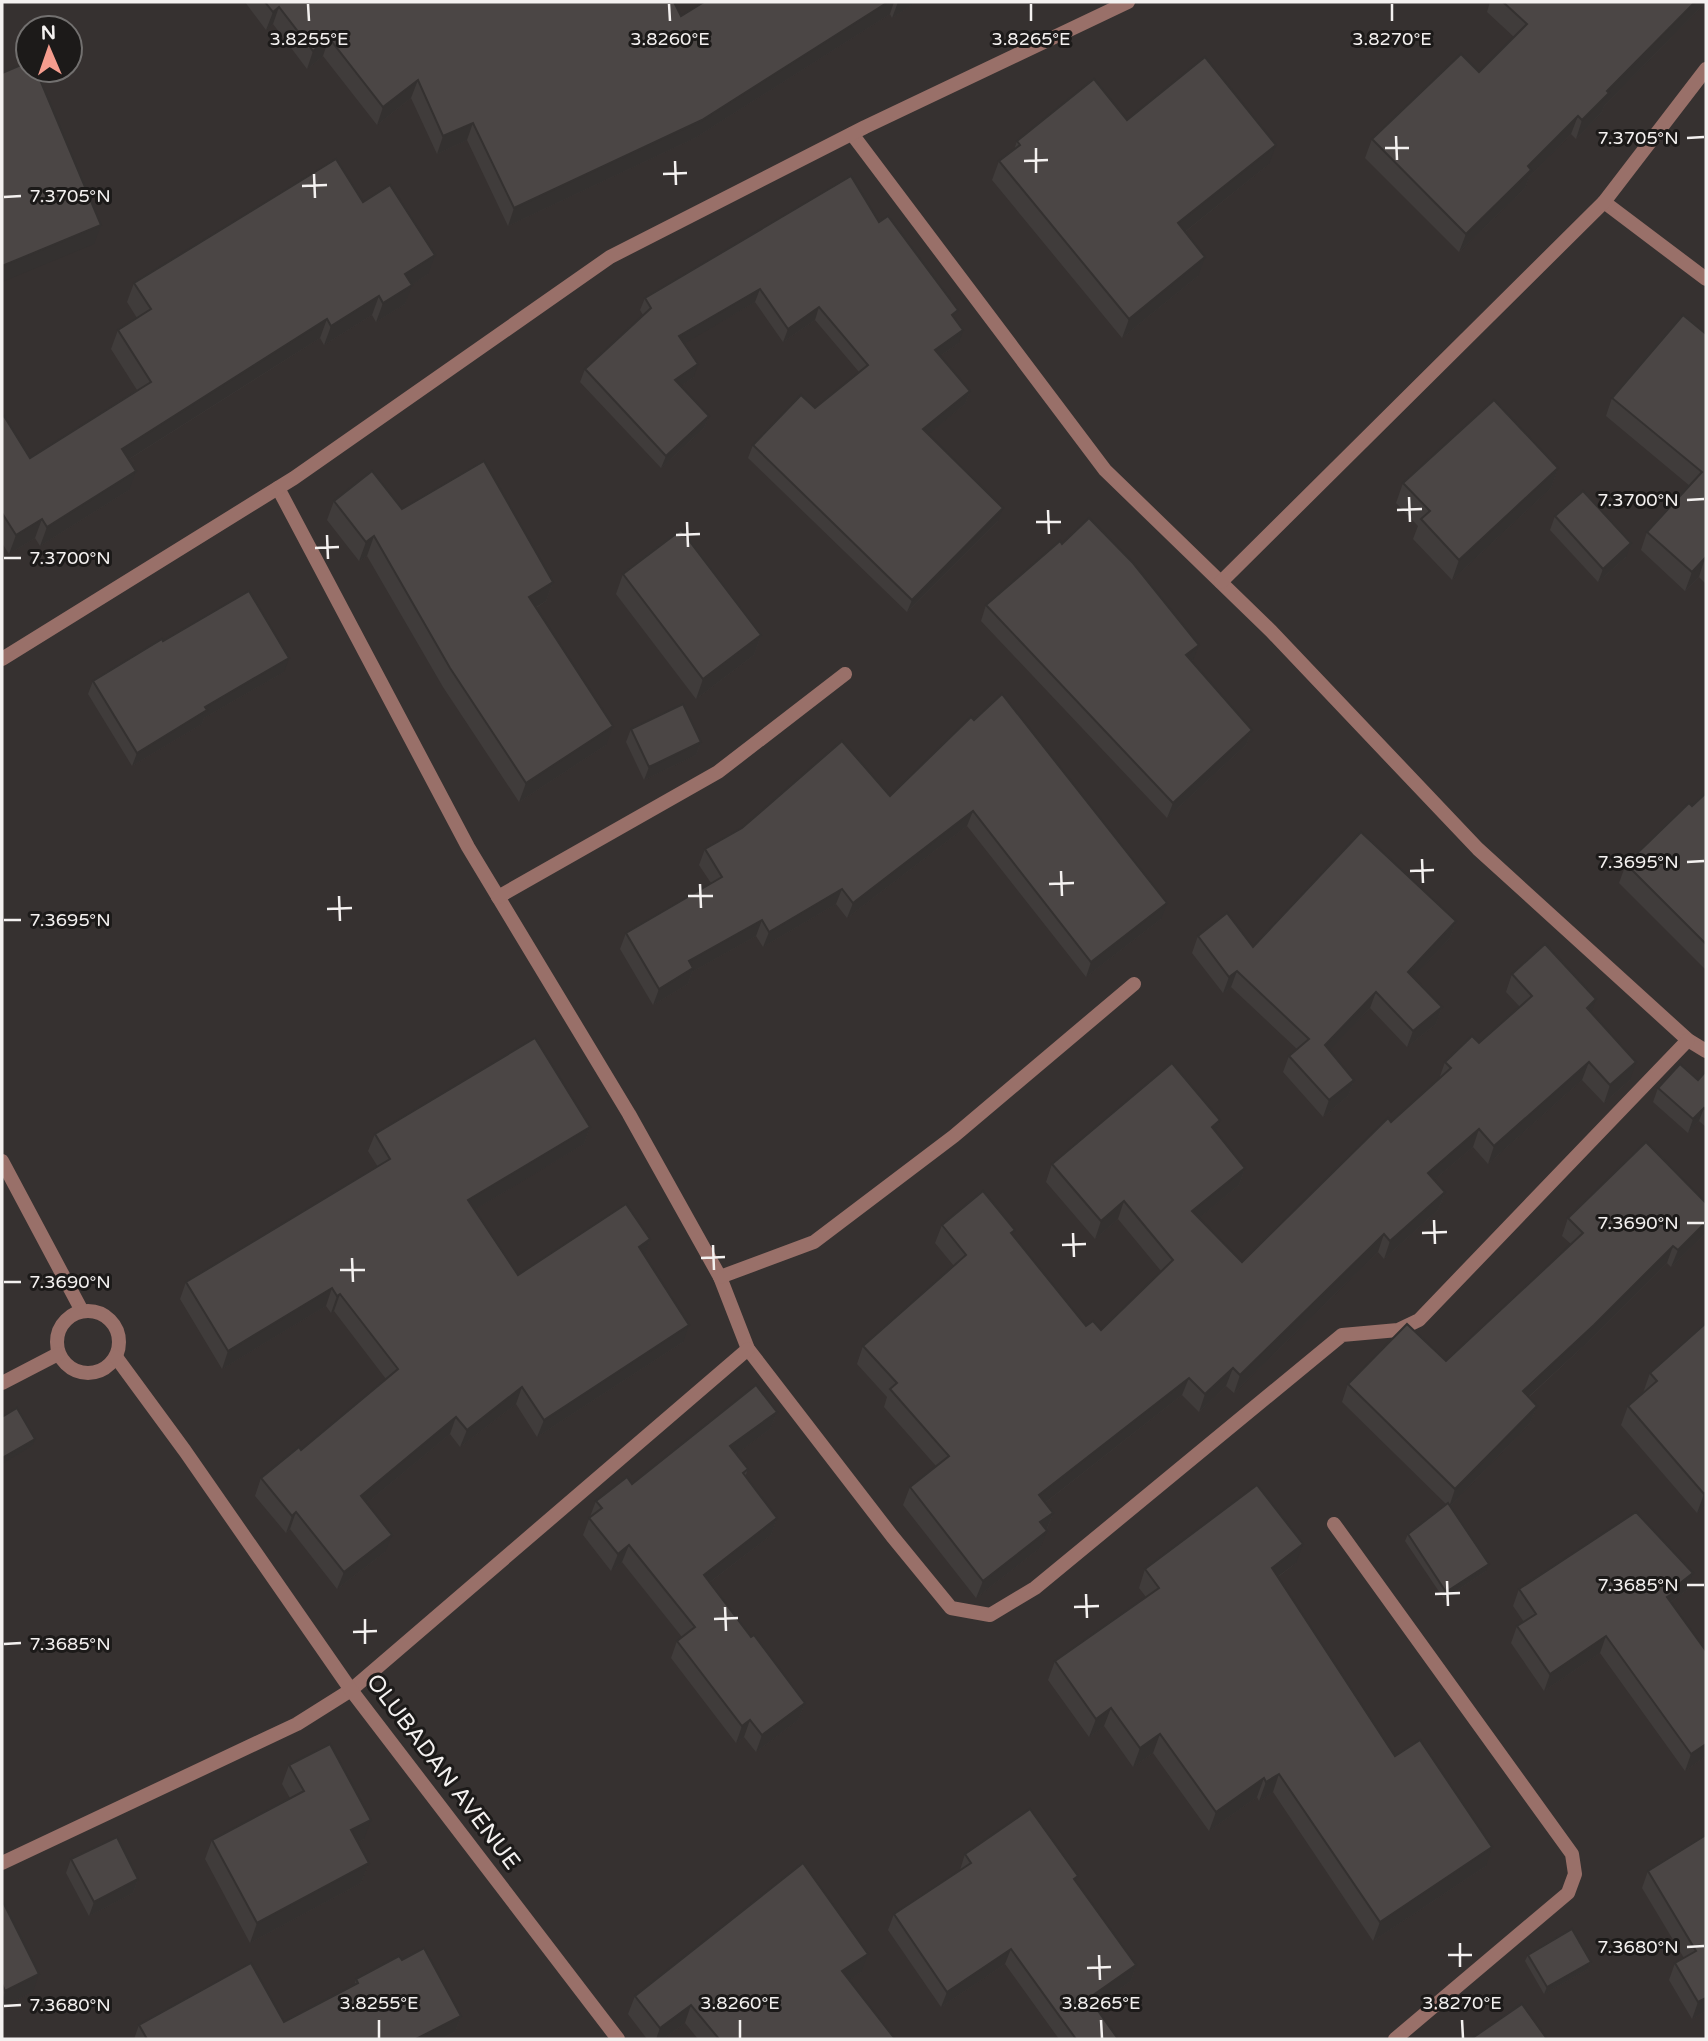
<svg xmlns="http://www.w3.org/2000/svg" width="1708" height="2041" viewBox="0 0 1708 2041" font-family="'Varela Round',sans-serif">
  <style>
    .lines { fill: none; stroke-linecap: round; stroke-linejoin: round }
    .minor { stroke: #997069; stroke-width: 14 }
    .tertiary { stroke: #997069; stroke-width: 14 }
    .wall { fill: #403c3b }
    .shaded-wall { fill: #343130 }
    .building { fill: #4b4645; stroke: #343130; stroke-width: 2 }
    .ticks { fill: none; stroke: #f4f1f0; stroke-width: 2.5 }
    .labels { text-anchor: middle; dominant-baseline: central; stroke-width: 6; stroke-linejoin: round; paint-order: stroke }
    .street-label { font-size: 23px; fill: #f4f1f0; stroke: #1c1a19 }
    .ticks-label { font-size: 18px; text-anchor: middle; fill: #f4f1f0; stroke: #1c1a19; stroke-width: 6; stroke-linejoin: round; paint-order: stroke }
  </style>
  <rect width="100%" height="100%" fill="#363130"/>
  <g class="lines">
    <g class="minor">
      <path d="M852,134L1105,470L1271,631L1478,849L1688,1040L1706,1051"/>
      <path d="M1604,202L1706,279"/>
      <path d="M278,488L468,847L629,1114L720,1277L748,1349L892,1536L951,1608L990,1615L1035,1588L1342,1335L1398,1330L1419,1320L1688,1040"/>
      <path d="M1221,582L1604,202L1706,69"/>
      <path d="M2,659L294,478L610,257L865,127L1128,2"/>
      <path d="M498,897L718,772L845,674"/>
      <path d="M2,1161L82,1311"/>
      <path d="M720,1277L814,1242L954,1136L1134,984"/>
      <path d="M1334,1524L1572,1854L1575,1874L1568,1893L1395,2039"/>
      <path d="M2,1863L297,1724L351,1690L748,1349"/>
    </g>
    <g class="tertiary">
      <circle cx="88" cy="1342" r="31"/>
      <path d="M116,1357L185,1451L351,1690L618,2039"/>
      <path d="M2,1383L58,1354"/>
    </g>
  </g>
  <g class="wall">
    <path d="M245,2H674L681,16L704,2H916L892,18L890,14L695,138L508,226L467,140L437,154L411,98L377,125L323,56L307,69L273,24L266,30Z"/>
    <path d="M1490,2H1706L1604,106L1602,112L1576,139L1571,134L1529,177L1525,188L1459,252L1365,158L1372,139L1479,72L1514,37L1487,12Z"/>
    <path d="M1017,141L1269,164L1185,232L1198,276L1122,338L992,180L999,161L1014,150Z"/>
    <path d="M363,202L428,274L411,285L405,304L376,322L372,315L324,345L320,338L128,460L129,490L40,546L35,538L9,554L2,543V417L30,458L137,390L111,349L118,330L137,318L127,302L134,283Z"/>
    <path d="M879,222L955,319L959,343L940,356L970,391L965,404L928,434L998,521L907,612L748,458L753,445L815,408L859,372L815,320L783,342L755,302L684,343L694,377L681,386L709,416L704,428L661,468L580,382L585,369L643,315L640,310L645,298Z"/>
    <path d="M1706,334V584L1699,577L1685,591L1641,550L1647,532L1690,486L1606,416L1612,398Z"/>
    <path d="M1558,468L1551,488L1452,580L1413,539L1418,526L1396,503L1403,483Z"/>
    <path d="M334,501L402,509L553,582L546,601L536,608L606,745L519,802L443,687L367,556L359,561L327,520Z"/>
    <path d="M1555,516L1626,557L1598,582L1550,530Z"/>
    <path d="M1062,544L1193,660L1192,661L1252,730L1246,745L1167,818L981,621L986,605Z"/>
    <path d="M623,574L761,635L754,655L696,699L616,594Z"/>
    <path d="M163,641L284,672L204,718L202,724L132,766L88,694L93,681Z"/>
    <path d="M971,717L1161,919L1086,977L967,826L847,918L836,904L763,947L756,936L692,972L688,984L653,1005L620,949L626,933L711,883L699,865L705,849L890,796Z"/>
    <path d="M631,729L701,742L696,755L644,780L626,742Z"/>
    <path d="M1706,793V970L1619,883L1626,864Z"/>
    <path d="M1456,921L1450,938L1413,977L1442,1007L1436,1024L1407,1047L1370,1008L1329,1050L1354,1080L1348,1096L1323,1117L1283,1072L1289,1056L1297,1049L1231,987L1223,993L1192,953L1198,936L1253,947Z"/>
    <path d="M1512,974L1591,1013L1630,1080L1604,1103L1582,1080L1488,1164L1473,1147L1434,1180L1445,1192L1438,1210L1384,1259L1378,1252L1234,1393L1226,1386L1199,1412L1182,1395L1045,1503L1053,1513L1040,1548L976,1598L903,1505L910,1487L936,1466L884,1407L887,1397L857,1364L863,1346L954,1266L935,1243L942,1225L1013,1235L1086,1326L1101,1330L1161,1271L1118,1219L1095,1239L1046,1182L1052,1164L1220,1120L1215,1132L1245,1168L1239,1185L1199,1218L1242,1262L1391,1122L1439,1079L1445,1062L1479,1043L1520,1007L1506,992Z"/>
    <path d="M1706,1071V1127L1699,1121L1688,1133L1653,1102L1658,1088L1698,1080Z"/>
    <path d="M590,1127L584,1144L474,1210L518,1275L650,1239L644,1255L683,1342L537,1437L516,1404L460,1447L450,1434L367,1503L385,1552L337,1589L290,1529L286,1533L255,1496L261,1478L301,1450L386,1379L334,1311L331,1313L326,1306L222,1369L180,1299L186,1282L378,1167L368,1151L375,1134Z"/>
    <path d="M1706,1203V1233L1671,1267L1667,1263L1588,1342L1529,1397L1537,1406L1530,1423L1450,1506L1486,1571L1444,1599L1405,1541L1408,1534L1447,1505L1342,1402L1348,1384L1446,1361L1571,1244L1562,1236L1568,1218Z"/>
    <path d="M1706,1323V1505L1697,1513L1621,1425L1628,1406L1643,1393L1650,1373Z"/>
    <path d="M777,1412L770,1429L736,1454L748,1469L745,1477L777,1518L771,1535L709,1583L751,1637L805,1703L798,1720L756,1752L744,1737L736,1743L671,1658L677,1641L682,1637L622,1562L611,1571L583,1535L596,1501Z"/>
    <path d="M1296,1563L1278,1577L1395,1756L1486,1866L1373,1941L1273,1792L1259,1801L1257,1797L1209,1831L1153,1753L1133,1767L1104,1726L1089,1737L1048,1680L1055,1661L1146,1597L1139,1588L1145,1569Z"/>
    <path d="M1519,1589L1687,1590L1671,1602L1706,1651V1756L1685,1771L1600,1653L1544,1691L1511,1643L1517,1626L1524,1622L1513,1606Z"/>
    <path d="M289,1765L364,1839L357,1843L369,1863L361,1883L250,1943L205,1859L212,1840L290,1798L282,1784Z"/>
    <path d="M1706,1835V2011L1692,2019L1669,1980L1675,1963L1684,1958L1642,1888L1648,1871Z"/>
    <path d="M965,1854L1076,1881L1136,1965L1131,1981L1095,2006L1118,2039H1059L1005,1964L941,2007L888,1930L894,1914L960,1870Z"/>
    <path d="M71,1859L138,1879L133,1893L89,1916L66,1873Z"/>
    <path d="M2,1900L33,1992L2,2007Z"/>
    <path d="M1528,1955L1591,1962L1588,1969L1544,1994L1525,1961Z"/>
    <path d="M402,1960L461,2016L455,2032L441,2039H134L139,2025L284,2022L354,1986L356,1979Z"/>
    <path d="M861,1972L849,1980L895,2039H698L685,2023L663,2039H647L628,2014L635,1996Z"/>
  </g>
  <g class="shaded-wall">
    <path d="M888,2H894L890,14L695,138L508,226L514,208Z"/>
    <path d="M898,2H916L892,18Z"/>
    <path d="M1695,2H1706L1604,106L1602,112L1576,139L1582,120L1607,91Z"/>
    <path d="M279,7L273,24L266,30L273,12Z"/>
    <path d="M329,38L323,56L307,69L313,51Z"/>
    <path d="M418,80L411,98L377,125L383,107Z"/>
    <path d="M1578,116L1571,134L1529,177L1525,188L1459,252L1466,234L1528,166Z"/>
    <path d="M473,123L467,140L437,154L443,136Z"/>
    <path d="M1276,145L1269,164L1171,243L1178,223Z"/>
    <path d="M101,225L94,244L2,282V266Z"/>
    <path d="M435,255L428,274L398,294L405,274Z"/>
    <path d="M1205,257L1198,276L1122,338L1129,319Z"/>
    <path d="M412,285L405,304L376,322L383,303Z"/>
    <path d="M760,289L755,302L675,349L679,336Z"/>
    <path d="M379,296L372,315L324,345L331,326Z"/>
    <path d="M819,307L815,320L783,342L788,329Z"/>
    <path d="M327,319L320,338L115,468L122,449Z"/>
    <path d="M963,330L959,343L931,362L935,350Z"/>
    <path d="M698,364L694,377L671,393L675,380Z"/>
    <path d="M970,391L965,404L919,442L923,429Z"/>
    <path d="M709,416L704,428L661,468L666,456Z"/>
    <path d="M1558,468L1551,488L1452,580L1459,560Z"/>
    <path d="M136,471L129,490L40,546L47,527Z"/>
    <path d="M1003,508L998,521L907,612L912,600Z"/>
    <path d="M42,519L35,538L9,554L16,535Z"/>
    <path d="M374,536L367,556L359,561L366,542Z"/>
    <path d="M1631,543L1626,557L1598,582L1603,569Z"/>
    <path d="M1705,558L1699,577L1685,591L1692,572Z"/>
    <path d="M553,582L546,601L522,616L529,597Z"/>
    <path d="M761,635L754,655L696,699L703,679Z"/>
    <path d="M1199,645L1193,660L1180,670L1186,655Z"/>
    <path d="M289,658L284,672L204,718L202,724L132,766L137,753L205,707Z"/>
    <path d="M613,726L606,745L519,802L526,783Z"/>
    <path d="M1252,730L1246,745L1167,818L1173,803Z"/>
    <path d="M701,742L696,755L644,780L649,767Z"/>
    <path d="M973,811L967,826L847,918L853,903Z"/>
    <path d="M842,889L836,904L763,947L769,932Z"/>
    <path d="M1167,903L1161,919L1086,977L1091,962Z"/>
    <path d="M762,920L756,936L692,972L688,984L653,1005L659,989L689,961Z"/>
    <path d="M1456,921L1450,938L1402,989L1408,972Z"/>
    <path d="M1237,971L1231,987L1223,993L1229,977Z"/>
    <path d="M1376,992L1370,1008L1319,1061L1325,1045Z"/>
    <path d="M1596,999L1590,1017L1587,1008Z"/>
    <path d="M1442,1007L1436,1024L1407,1047L1413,1031Z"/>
    <path d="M1589,1062L1582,1080L1488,1164L1494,1146Z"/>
    <path d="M1636,1062L1630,1080L1604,1103L1610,1085Z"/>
    <path d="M1354,1080L1348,1096L1323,1117L1329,1100Z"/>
    <path d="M1704,1108L1699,1121L1688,1133L1693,1119Z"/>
    <path d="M1220,1120L1213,1138L1212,1127Z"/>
    <path d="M590,1127L584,1144L461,1218L468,1200Z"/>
    <path d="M1479,1129L1473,1147L1421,1191L1428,1173Z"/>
    <path d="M1245,1168L1239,1185L1186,1229L1192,1211Z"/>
    <path d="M1445,1192L1438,1210L1384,1259L1390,1241Z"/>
    <path d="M1124,1201L1118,1219L1095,1239L1101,1221Z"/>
    <path d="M1706,1222V1233L1671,1267L1678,1250Z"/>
    <path d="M1384,1234L1378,1252L1234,1393L1240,1375Z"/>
    <path d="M650,1239L644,1256L639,1247Z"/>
    <path d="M1673,1246L1667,1263L1588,1342L1516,1408L1523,1391Z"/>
    <path d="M332,1288L326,1306L222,1369L228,1351Z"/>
    <path d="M340,1294L334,1311L331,1313L337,1296Z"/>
    <path d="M689,1325L683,1342L537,1437L544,1420Z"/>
    <path d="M1233,1368L1226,1386L1199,1412L1205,1394Z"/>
    <path d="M1189,1378L1182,1395L1032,1513L1039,1495Z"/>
    <path d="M522,1387L516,1404L460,1447L467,1430Z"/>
    <path d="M1537,1406L1530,1423L1449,1507L1455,1489Z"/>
    <path d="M777,1412L770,1429L724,1463L730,1446Z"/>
    <path d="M456,1417L450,1434L355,1513L361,1496Z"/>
    <path d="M35,1439L33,1445L2,1464V1458Z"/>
    <path d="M1706,1492V1505L1697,1513L1704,1494Z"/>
    <path d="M296,1512L290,1529L286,1533L292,1516Z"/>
    <path d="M1053,1513L1046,1531L1040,1522Z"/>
    <path d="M777,1518L771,1535L697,1592L704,1575Z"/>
    <path d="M1047,1531L1040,1548L976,1598L983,1581Z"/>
    <path d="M392,1535L385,1552L337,1589L344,1572Z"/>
    <path d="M1303,1544L1296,1563L1265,1586L1272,1568Z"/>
    <path d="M629,1545L622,1562L611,1571L618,1554Z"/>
    <path d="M1489,1564L1486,1571L1444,1599L1446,1592Z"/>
    <path d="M1693,1573L1687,1590L1668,1604L1661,1613L1670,1591Z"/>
    <path d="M1606,1636L1600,1653L1544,1691L1550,1674Z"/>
    <path d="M805,1703L798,1720L756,1752L762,1735Z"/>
    <path d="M1111,1708L1104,1726L1089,1737L1096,1719Z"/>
    <path d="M750,1720L744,1737L736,1743L742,1726Z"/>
    <path d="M1160,1734L1153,1753L1133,1767L1140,1748Z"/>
    <path d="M1706,1744V1756L1685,1771L1691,1754Z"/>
    <path d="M1279,1774L1273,1792L1259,1801L1266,1782Z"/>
    <path d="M1264,1778L1257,1797L1209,1831L1216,1812Z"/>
    <path d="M371,1820L364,1839L344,1850L351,1830Z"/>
    <path d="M1492,1847L1486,1866L1373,1941L1380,1922Z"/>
    <path d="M369,1863L361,1883L250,1943L257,1923Z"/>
    <path d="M138,1879L133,1893L89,1916L94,1902Z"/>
    <path d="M1011,1949L1005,1964L941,2007L947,1992Z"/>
    <path d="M868,1954L861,1972L835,1990L842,1971Z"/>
    <path d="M1591,1962L1588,1969L1544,1994L1547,1987Z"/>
    <path d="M1136,1965L1131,1981L1084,2014L1089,1998Z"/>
    <path d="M39,1974L33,1992L2,2007V2001L5,1991Z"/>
    <path d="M1706,1998V2011L1692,2019L1698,2002Z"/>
    <path d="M691,2005L685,2023L663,2039H656L660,2028Z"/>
    <path d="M461,2016L455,2032L441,2039H416Z"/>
  </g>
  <g class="building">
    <path d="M265,2H674L681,16L704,2H888L702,120L514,208L473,123L443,136L418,80L383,107L329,38L313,51L279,7L273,12Z"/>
    <path d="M1503,2H1695L1607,91L1609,93L1582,120L1578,116L1528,166L1531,170L1466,234L1372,139L1461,54L1479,72L1527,24Z"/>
    <path d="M1205,57L1276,145L1178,223L1205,257L1129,319L999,161L1020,145L1017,141L1094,79L1127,120Z"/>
    <path d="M28,62V70H36L101,225L2,266V73Z"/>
    <path d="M336,159L363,202L390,185L435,255L405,274L412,285L383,303L379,296L331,326L327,319L122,449L136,471L47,527L42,519L16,535L2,513V417L4,416L30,458L151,382L118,330L151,309L134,283Z"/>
    <path d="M851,176L879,222L888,216L958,310L952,315L963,330L935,350L970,391L923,429L1003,508L912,600L753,445L801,395L815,408L868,365L819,307L788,329L760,289L679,336L698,364L675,380L709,416L666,456L585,369L651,308L645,298Z"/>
    <path d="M1683,315L1706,334V559L1705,558L1692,572L1647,532L1702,472L1612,398Z"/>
    <path d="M1494,400L1558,468L1459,560L1421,519L1430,511L1403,483Z"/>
    <path d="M484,461L553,582L529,597L613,726L526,783L450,668L374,536L366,542L334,501L372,471L402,509Z"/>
    <path d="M1583,491L1631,543L1603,569L1555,516Z"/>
    <path d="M1089,518L1133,563L1199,645L1186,655L1252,730L1173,803L986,605L1060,541L1062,544Z"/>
    <path d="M681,530L761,635L703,679L623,574Z"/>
    <path d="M249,591L289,658L205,707L207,710L137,753L93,681L162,639L163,641Z"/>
    <path d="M1002,694L1167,903L1091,962L973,811L853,903L842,889L769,932L762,920L689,961L693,968L659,989L626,933L722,877L705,849L742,828L842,741L890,796L971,717L974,720Z"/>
    <path d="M683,704L701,742L649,767L631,729Z"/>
    <path d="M1706,793V944L1626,864L1689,803L1692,806Z"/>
    <path d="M1361,832L1456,921L1408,972L1442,1007L1413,1031L1376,992L1325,1045L1354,1080L1329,1100L1289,1056L1309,1039L1237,971L1229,977L1198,936L1227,913L1253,947Z"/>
    <path d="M1545,944L1596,999L1587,1008L1636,1062L1610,1085L1589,1062L1494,1146L1479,1129L1428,1173L1445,1192L1390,1241L1384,1234L1240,1375L1233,1368L1205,1394L1189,1378L1039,1495L1053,1513L1040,1522L1047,1531L983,1581L910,1487L949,1456L890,1389L897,1383L863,1346L966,1255L942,1225L983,1191L1015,1230L1011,1233L1086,1326L1093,1321L1101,1330L1173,1260L1124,1201L1101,1221L1052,1164L1172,1063L1220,1120L1212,1127L1245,1168L1192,1211L1242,1262L1388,1118L1391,1122L1451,1068L1445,1062L1472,1036L1479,1043L1532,996L1512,974Z"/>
    <path d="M535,1038L590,1127L468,1200L518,1275L626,1204L650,1239L639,1247L689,1325L544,1420L522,1387L467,1430L456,1417L361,1496L392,1535L344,1572L296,1512L292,1516L261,1478L299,1447L301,1450L398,1369L340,1294L337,1296L332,1288L228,1351L186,1282L390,1159L375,1134Z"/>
    <path d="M1680,1064L1698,1080L1706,1071V1110L1704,1108L1693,1119L1658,1088Z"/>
    <path d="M1646,1142L1706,1203V1222L1678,1250L1673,1246L1594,1325L1523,1391L1537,1406L1455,1489L1348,1384L1407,1324L1446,1361L1583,1233L1568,1218Z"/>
    <path d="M1706,1323V1492L1704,1494L1628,1406L1657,1381L1650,1373Z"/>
    <path d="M756,1385L777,1412L730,1446L748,1469L743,1473L777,1518L704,1575L751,1637L754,1635L805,1703L762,1735L750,1720L742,1726L677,1641L695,1627L629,1545L618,1554L589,1518L602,1508L596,1501L627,1477L632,1484Z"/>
    <path d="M17,1408L35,1439L2,1458V1417Z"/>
    <path d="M1257,1485L1303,1544L1272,1568L1395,1756L1420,1740L1492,1847L1380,1922L1279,1774L1266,1782L1264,1778L1216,1812L1160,1734L1140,1748L1111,1708L1096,1719L1055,1661L1159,1588L1145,1569Z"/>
    <path d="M1448,1503L1489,1564L1446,1592L1408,1534Z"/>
    <path d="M1636,1512L1693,1573L1670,1591L1672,1594L1667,1597L1706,1651V1744L1691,1754L1606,1636L1550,1674L1517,1626L1536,1614L1519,1589Z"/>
    <path d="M330,1744L371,1820L351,1830L369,1863L257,1923L212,1840L304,1791L289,1765Z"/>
    <path d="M1030,1809L1078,1876L1074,1879L1136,1965L1089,1998L1118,2039H1076L1011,1949L947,1992L894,1914L971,1863L965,1854Z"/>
    <path d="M1706,1835V1998L1698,2002L1675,1963L1696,1951L1648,1871Z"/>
    <path d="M117,1837L138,1879L94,1902L71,1859Z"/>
    <path d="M803,1863L868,1954L842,1971L895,2039H719L691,2005L660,2028L635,1996Z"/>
    <path d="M2,1900L39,1974L5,1991L2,1984Z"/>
    <path d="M1572,1929L1591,1962L1547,1987L1528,1955Z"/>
    <path d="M424,1948L461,2016L416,2039H147L139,2025L251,1963L284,2022L358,1983L356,1979L399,1956L402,1960Z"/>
    <path d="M1522,2004L1547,2039H1471Z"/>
  </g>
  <path class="ticks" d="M308,4L309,21M669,4L670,21M1031,4V21M1392,4V21M1396,136L1397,160M1687,138L1704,137M1036,148V173M1385,148H1409M675,161L676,185M1024,161L1048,160M314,174L315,198M663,174L687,173M302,186L327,185M4,197L21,196M1409,497L1410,522M1687,500L1704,499M1048,510L1049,534M1397,510L1422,509M687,522L688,547M1036,522H1061M327,535L328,559M676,535L700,534M315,548L339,547M4,558H21M1422,859L1423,883M1687,862L1704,861M1061,871L1062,896M1410,871L1434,870M700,884L701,908M1049,884L1074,883M339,896L340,921M688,896H713M327,909L352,908M4,920H21M1434,1220L1435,1244M1687,1223H1704M1073,1233L1074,1257M1422,1233L1447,1232M713,1245L714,1270M1062,1245L1086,1244M352,1258L353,1282M701,1258L725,1257M340,1270H365M4,1282H21M1447,1581L1448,1606M1687,1585H1704M1086,1594L1087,1618M1435,1594L1460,1593M725,1607L726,1631M1074,1607L1099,1606M365,1619V1644M714,1619L738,1618M353,1632L377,1631M4,1644L21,1643M1460,1943V1967M1687,1947L1704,1946M1099,1955L1100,1980M1448,1955H1472M1087,1968L1111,1967M4,2006L21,2005M379,2020V2038M740,2020V2038M1101,2020L1102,2038M1462,2020L1463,2038"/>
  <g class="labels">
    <g class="street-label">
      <text transform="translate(443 1772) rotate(53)">OLUBADAN AVENUE</text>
    </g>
  </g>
  <g class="ticks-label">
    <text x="309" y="45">3.8255°E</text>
    <text x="670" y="45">3.8260°E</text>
    <text x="1031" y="45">3.8265°E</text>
    <text x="1392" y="45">3.8270°E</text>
    <text x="1638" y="144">7.3705°N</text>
    <text x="70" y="202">7.3705°N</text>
    <text x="1638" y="506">7.3700°N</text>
    <text x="70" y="564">7.3700°N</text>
    <text x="1638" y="868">7.3695°N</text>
    <text x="70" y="926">7.3695°N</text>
    <text x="1638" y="1229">7.3690°N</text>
    <text x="70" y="1288">7.3690°N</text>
    <text x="1638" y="1591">7.3685°N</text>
    <text x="70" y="1650">7.3685°N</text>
    <text x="1638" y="1953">7.3680°N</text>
    <text x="379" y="2009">3.8255°E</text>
    <text x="740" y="2009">3.8260°E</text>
    <text x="1101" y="2009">3.8265°E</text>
    <text x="1462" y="2009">3.8270°E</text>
    <text x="70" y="2011">7.3680°N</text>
  </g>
  <rect width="1708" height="2041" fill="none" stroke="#f4f1f0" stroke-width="7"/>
  <g transform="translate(49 49) rotate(358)"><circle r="33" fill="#1c1a19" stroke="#72706f" stroke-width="2"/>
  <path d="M0-5L12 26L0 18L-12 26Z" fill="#f59d8e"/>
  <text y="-10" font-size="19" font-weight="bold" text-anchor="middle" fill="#f4f1f0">N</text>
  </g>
</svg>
